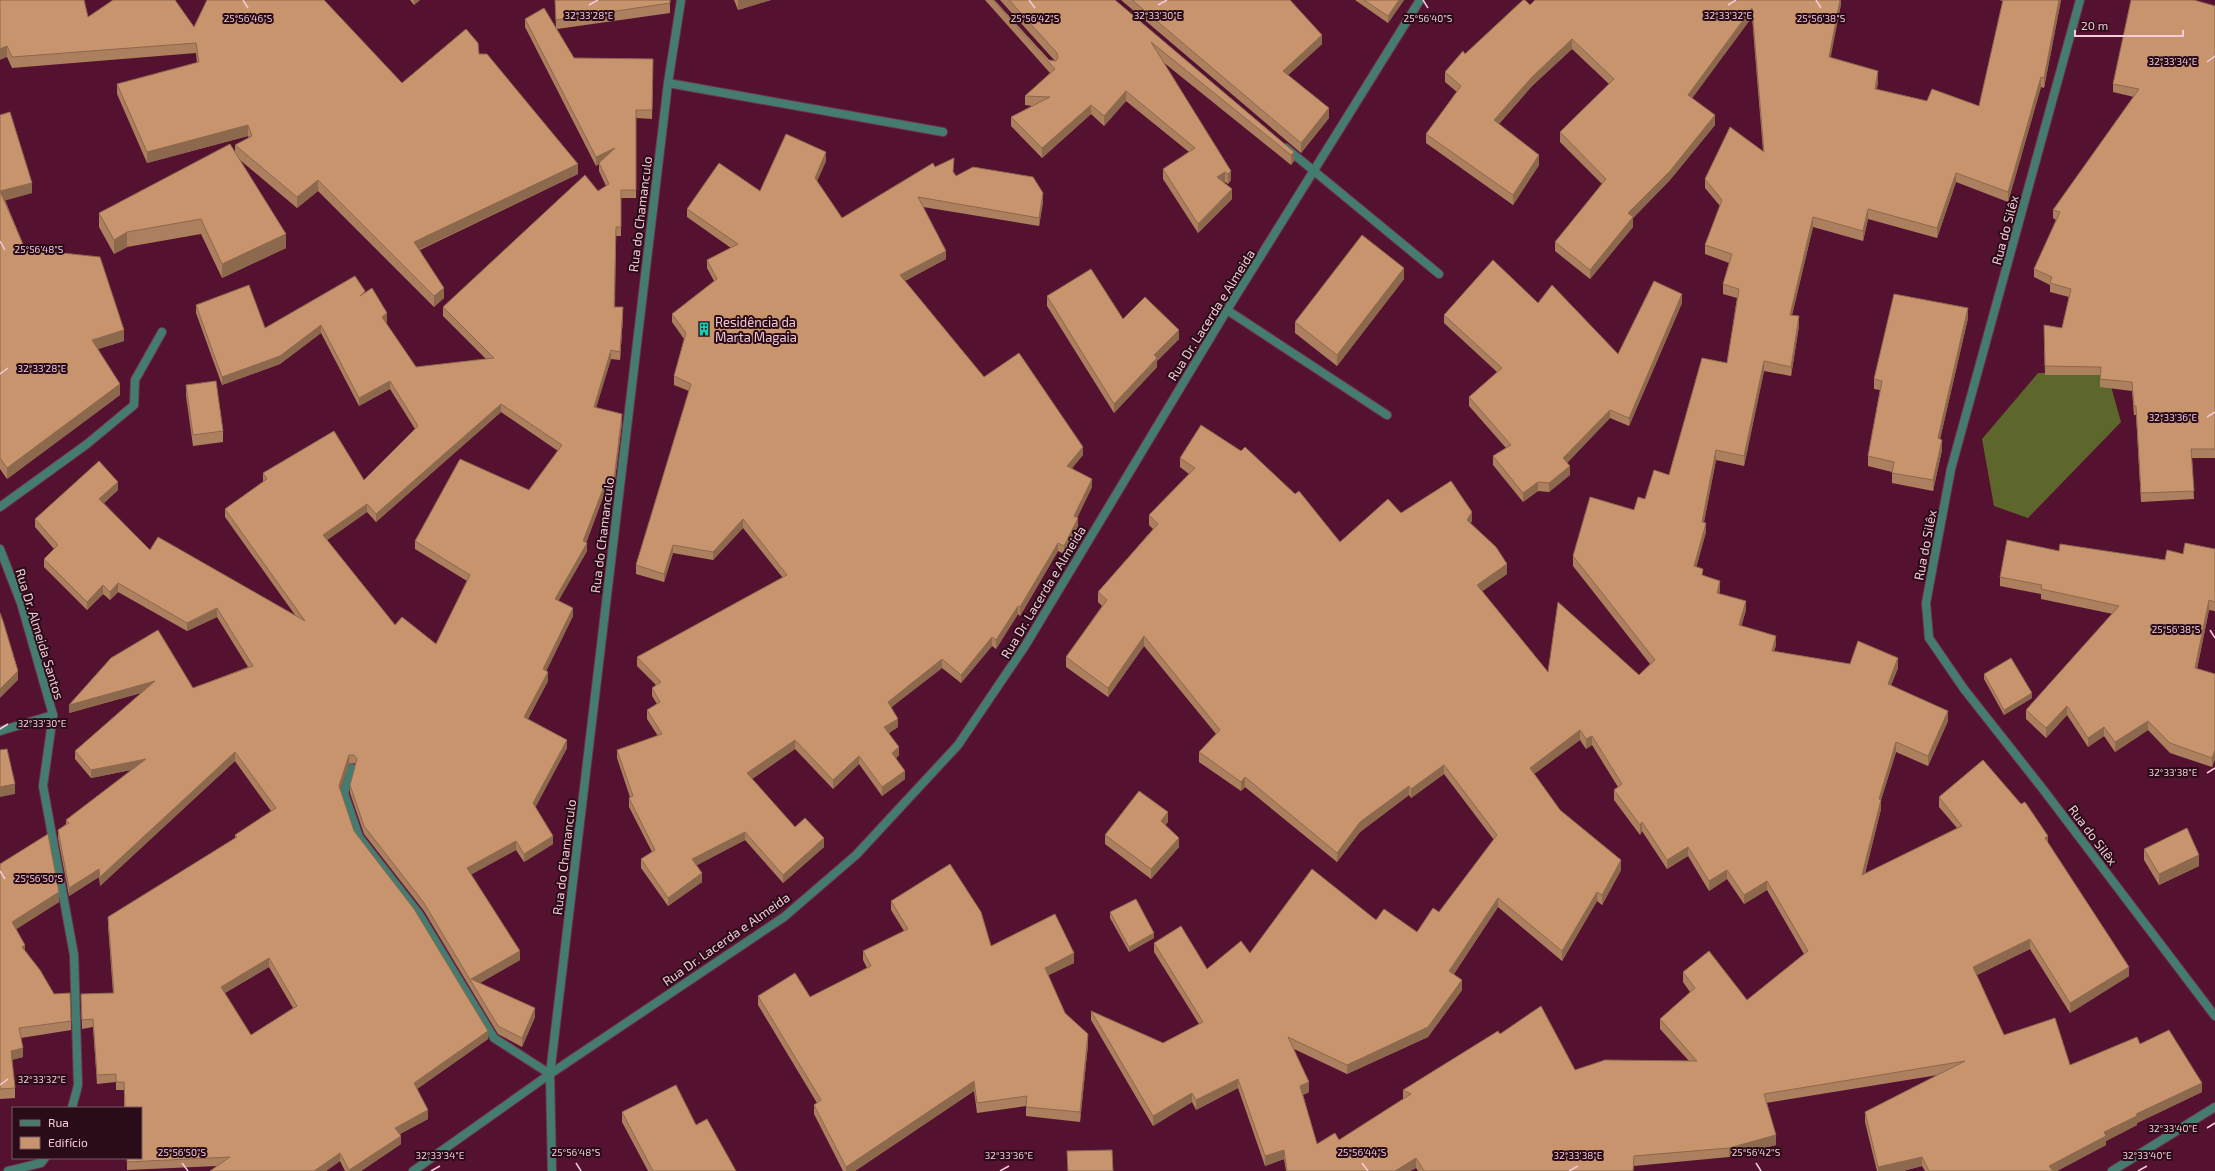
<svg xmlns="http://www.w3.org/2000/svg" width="2215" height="1171" viewBox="0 0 2215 1171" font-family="'Exo 2',sans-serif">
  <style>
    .forest { fill: #5d662b }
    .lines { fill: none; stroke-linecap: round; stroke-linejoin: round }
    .service-casing { stroke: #71334e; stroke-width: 10 }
    .minor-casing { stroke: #71334e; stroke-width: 10 }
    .service { stroke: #447d70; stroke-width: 8 }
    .minor { stroke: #447d70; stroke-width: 8 }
    .wall { fill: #ac7f5f; fill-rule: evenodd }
    .shaded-wall { fill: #8c684d }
    .building { fill: #c8946e; stroke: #8c684d; fill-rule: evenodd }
    .ticks { fill: none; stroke: #f4cad8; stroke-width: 1.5 }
    .labels { text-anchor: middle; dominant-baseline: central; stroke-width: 4; stroke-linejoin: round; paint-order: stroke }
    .street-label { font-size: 13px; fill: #f4cad8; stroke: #290c18 }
    .poi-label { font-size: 13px; fill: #f4cad8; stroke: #290c18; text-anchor: start }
    .ticks-label { font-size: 10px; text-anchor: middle; fill: #f4cad8; stroke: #290c18; stroke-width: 4; stroke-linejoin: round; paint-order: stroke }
  </style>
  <rect width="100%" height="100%" fill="#541230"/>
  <path class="forest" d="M2107,372L2121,422L2028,518L1994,506L1982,439L2038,373Z"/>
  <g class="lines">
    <g class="service-casing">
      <g id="service">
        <path d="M1314,171L1439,274"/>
        <path d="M1227,310L1387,415"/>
        <path d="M2112,1171L2215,1107"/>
      </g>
    </g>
    <g class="minor-casing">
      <g id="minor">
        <path d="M2080,0L1951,469L1926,603L1929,638L1964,689L2042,788L2215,1016"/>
        <path d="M668,83L943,132"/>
        <path d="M1286,148L1314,171"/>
        <path d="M0,507L87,444L134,405L135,380L162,332"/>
        <path d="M0,549L21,603L53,715L43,786L74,955L78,1085L72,1108"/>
        <path d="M0,731L53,715"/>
        <path d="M352,768L344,793L359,837L419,914L494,1038L550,1074"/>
        <path d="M8,1171L41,1163L45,1158"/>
        <path d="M413,1171L550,1074L784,917L856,855L958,745L1025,646L1227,310L1420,0"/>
        <path d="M552,1171L550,1074L668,83L681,0"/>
      </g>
    </g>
    <use href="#service" class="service"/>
    <use href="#minor" class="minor"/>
  </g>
  <g class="wall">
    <path d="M0,0L88,17L194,27L402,83L479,54L578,174L420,250L444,298L434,307L318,191L297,208L240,160L286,248L222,278L201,234L127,247L114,254L99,227V213L235,152V145L249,138L248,136L147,163L117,94V84L197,63L196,53L12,68L7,57Z"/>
    <path d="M410,0H420L414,5Z"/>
    <path d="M555,0L670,3V13L557,29L574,58L653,59L652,119L636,118V198H621V236H616L615,307L623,316L620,360L611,359L596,407L622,423L613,496L605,492L586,543L587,551L558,601L573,616L546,671L548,681L528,719L567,748L535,807L553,844L524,862L516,850L471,874L520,960L480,983L535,1017L522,1047L498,1034L424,911L364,834L350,793V785L356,765L354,763L349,764L340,790L354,831L488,1039L417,1089L428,1119L400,1134L401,1144L361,1171H345L340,1161L326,1171H210L217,1166L127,1170V1158H141V1108H124V1090H116V1082L97,1084L93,1027L82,1029L81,994L113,993L108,926V917L235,838V835L271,811L235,761L100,886L99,877L69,896L58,838V830L66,824V820L131,770L91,778L75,759V751L141,693L69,713L111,658L193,688L248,667L217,617L187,631L118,592L110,600L103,594L87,610L44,567V559L54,549L35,527V519L118,490L104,503L150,550L295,615L225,517V509L263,482V473L364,480L415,429L390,389L359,406L321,333L280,364L222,385L196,313V305L265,328L365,292L387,322L386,323L416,367L486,359L443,316V307L598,191L606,186L599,171V164L596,166L525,27V19L556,28ZM501,412L558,451L529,490L415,541V549L467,581L436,644L395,625L327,540L367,512L376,522ZM269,967L293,1008L251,1035L225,993Z"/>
    <path d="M734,0H771L738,10Z"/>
    <path d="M985,0H994L1049,60L1055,61L1000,0H1115L1294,152V161L1291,165L1163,62L1231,180L1228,184L1225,182H1224L1232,199L1198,233L1163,179V169L1189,152L1126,101L1104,126L1091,114L1042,158L1011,126V117L1032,106L1025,105V96L1050,73Z"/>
    <path d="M1121,0H1290L1322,44L1288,75L1329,118L1301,153Z"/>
    <path d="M1355,0H1404L1388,23Z"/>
    <path d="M1841,0V4L1830,57L1878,81L1877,89L1927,101L1979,106L2003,1L1999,0H2061L2044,88L2041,87L2008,202L1956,182L1937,238L1868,219L1863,241L1813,227L1792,315L1799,326L1791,376L1764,371L1744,466L1716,460L1704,522L1706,532L1696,567L1703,576L1720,590L1719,594L1746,610L1741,626L1776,645L1774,651L1850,664L1898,668L1891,685L1948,721L1928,766L1896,752L1881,800V809L1865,874L1957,828L1939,807V797L2048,843L2129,976L2070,1013L2030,949L1977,975L2004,1035L2070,1065L2140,1044L2202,1092L2137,1123V1125L2106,1141V1145L2057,1171H1925L1922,1166L1903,1171H1877L1865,1122V1112L1938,1075L1766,1103L1776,1145L1729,1157L1634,1166L1633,1171H1418L1416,1168L1410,1171H1286L1284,1159L1265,1166L1238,1088L1196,1110L1192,1102L1153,1126L1091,1020V1011L1163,1043L1199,1024L1154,952V943L1207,969L1250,953L1376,920L1417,932L1439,912L1494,840L1444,774L1411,798L1409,795L1360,832L1337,862L1245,787L1241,791L1199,762V752L1216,734L1144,646L1108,697L1066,667V657L1102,606L1098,602V592L1153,529L1149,525V515L1189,474L1180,467V458L1340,542L1401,513L1472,521L1470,523L1507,574L1482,591L1548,672L1639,675L1650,664L1573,566V556L1634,510L1669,475L1727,363L1737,298L1723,294V284L1729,263L1705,254V245L1720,206L1705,188V179L1763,151L1752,17L1692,98L1715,125L1670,180L1633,218V227L1590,279L1555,251V242L1602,184L1560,142V132L1609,84L1572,49L1532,86L1499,124L1539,165L1513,205L1426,143V134L1457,92L1445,82V72L1465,54L1530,5ZM1580,740L1586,749L1592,745L1618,787L1614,790V800L1640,835L1642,831L1667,869L1688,856L1709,891L1727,879L1744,904L1767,890L1804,954L1747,1000L1683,972V982L1690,992L1660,1019V1029L1689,1061L1575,1070L1500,1034L1403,1090V1099L1339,1140L1317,1144L1303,1095L1309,1092L1294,1049L1347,1074L1428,1037L1462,990L1454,974L1498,907L1562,961L1597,901L1602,905L1621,870L1560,810L1534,774Z"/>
    <path d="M2215,6V458H2192L2194,499L2141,502L2136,415H2134L2132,391L2100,387V375H2045L2044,325L2062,328L2069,297L2050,292V285L2034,277V269L2056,220L2053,218V210L2134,97L2113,92V84Z"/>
    <path d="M0,115L32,193L5,200L25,249L124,341L98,349L120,395L7,479L0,469Z"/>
    <path d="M826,161L817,181L842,218L935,167L954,172L956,176L1043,202L1039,226L923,207L946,259L905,281L984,377L1083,455L1072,468L1092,487L1077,518L1078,526L1064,554L1058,551L1020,616L1018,614L996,649L992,646L961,683L942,668L891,707L898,727L889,733L899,755L896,758L905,779L882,796L859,764L833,789L795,749L752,779L795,827L824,847L783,883L745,840L696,865L702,882L668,906L641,868V859L652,852L629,807V798L630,797L617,758V750L658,736L647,719V710L657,704L652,696V688L656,685L637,666V657L783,578L743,528L713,560L673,553L664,582L636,574V565L689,391L674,385V376L684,339L672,322V314L714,281L707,268V260L731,248L687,217V209L760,191Z"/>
    <path d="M1404,279L1337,366L1295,333V322Z"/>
    <path d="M1047,296L1123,319L1179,339L1157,361V367L1114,413L1047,306Z"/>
    <path d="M1538,303L1618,354L1682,303L1629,426L1610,418L1567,463L1570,475L1549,492L1538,491L1523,502L1493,465V456L1506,448L1469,406V397L1497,372L1444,323V315Z"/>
    <path d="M1968,318L1940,439L1942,450L1933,491L1892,483V472L1868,466V456L1880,390L1874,389V379Z"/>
    <path d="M186,385L223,431V442L193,446L186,396Z"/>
    <path d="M2215,549V611L2209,610L2197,669L2215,674V759L2212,767L2170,753L2148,730L2115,752L2104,736L2088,747L2067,715L2046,738L2026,719V710L2113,614L2041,599V594L2000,586V577L2059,551L2165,560L2183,554Z"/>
    <path d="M1984,674L2032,698L2004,715L1984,679Z"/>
    <path d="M1168,822L1165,825L1179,847L1151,879L1105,844V835Z"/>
    <path d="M2144,849L2199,866L2159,885L2144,860Z"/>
    <path d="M0,864L59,902L16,929L25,950L71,1021V1030L21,1038L23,1057L12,1060L15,1088V1098L0,1099Z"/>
    <path d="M891,901L991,946L1074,963L1048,975L1065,1013L1088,1044L1080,1122L1026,1116V1106L977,1113L974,1091L855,1171H843L814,1114V1105L817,1103L758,1005V996L810,997L867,968L863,960V951L904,931L891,910Z"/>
    <path d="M1110,912L1154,938L1129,952L1110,918Z"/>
    <path d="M622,1112L696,1125L736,1171H648L622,1122Z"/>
  </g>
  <g class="shaded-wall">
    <path d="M414,0H420L414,5Z"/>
    <path d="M738,0H771L738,10Z"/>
    <path d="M1399,0H1404L1388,23V16Z"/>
    <path d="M1840,0H1841V4L1829,66V57Z"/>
    <path d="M2059,0H2061L2044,88V78Z"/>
    <path d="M1752,8V17L1688,104V95Z"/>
    <path d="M1322,35V44L1283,80V71Z"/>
    <path d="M1572,39V49L1532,86L1494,129V120L1532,77Z"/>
    <path d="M7,46V57L0,60V49Z"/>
    <path d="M1878,71V81L1875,98V89Z"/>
    <path d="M2041,77V87L2008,202V192Z"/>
    <path d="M1126,91V101L1104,126V116Z"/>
    <path d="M1091,105V114L1042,158V148Z"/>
    <path d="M1329,108V118L1301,153V143Z"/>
    <path d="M1715,115V125L1670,180L1633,218V227L1590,279V270L1628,213Z"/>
    <path d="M248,125V136L147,163V152Z"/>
    <path d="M615,148L599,163V164L596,166V157Z"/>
    <path d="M826,152V161L815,186V178Z"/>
    <path d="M1294,152V161L1291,165V155Z"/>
    <path d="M1539,155V165L1513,205V195Z"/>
    <path d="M578,164V174L414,252V242Z"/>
    <path d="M1231,171V180L1228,184V174Z"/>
    <path d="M1225,172V182L1217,187V177Z"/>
    <path d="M1956,173V182L1937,238V228Z"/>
    <path d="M318,180V191L297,208V197Z"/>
    <path d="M32,183V193L0,202V191Z"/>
    <path d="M1232,189V199L1198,233V224Z"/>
    <path d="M1043,193V202L1039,226V218Z"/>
    <path d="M1868,209V219L1863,241V231Z"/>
    <path d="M1813,217V227L1790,324V315Z"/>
    <path d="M127,232V247L114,254V240Z"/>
    <path d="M286,234V248L222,278V264Z"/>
    <path d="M946,251V259L900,283V275Z"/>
    <path d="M1404,268V279L1337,366V355Z"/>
    <path d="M444,288V298L434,307V296Z"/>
    <path d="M1682,294V303L1629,426V418Z"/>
    <path d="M623,307V316L620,360V352Z"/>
    <path d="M1968,308V318L1938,448V438Z"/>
    <path d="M387,313V322L382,325V317Z"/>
    <path d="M1799,316V326L1791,376V367Z"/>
    <path d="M321,325V333L280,364L222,385V377Z"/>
    <path d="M124,330V341L92,351V340Z"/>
    <path d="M1179,330V339L1157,361V367L1114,413V404L1154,355Z"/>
    <path d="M611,350V359L594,415V407Z"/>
    <path d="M1764,361V371L1744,466V456Z"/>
    <path d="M390,381V389L359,406V398Z"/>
    <path d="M120,384V395L7,479V468Z"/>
    <path d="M501,404V412L376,522V514Z"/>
    <path d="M1610,410V418L1563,467V458Z"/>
    <path d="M622,414V423L613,496V488Z"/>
    <path d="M1942,440V450L1933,491V480Z"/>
    <path d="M1083,447V455L1067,474V466Z"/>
    <path d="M1716,450V460L1702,532V522Z"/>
    <path d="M1570,466V475L1549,492V483Z"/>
    <path d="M1092,479V487L1074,524V516Z"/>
    <path d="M118,482V490L99,507V499Z"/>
    <path d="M1538,482V491L1523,502V493Z"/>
    <path d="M605,484V492L585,546L587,543V551L555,607V599L583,541Z"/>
    <path d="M367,504V512L323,543V535Z"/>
    <path d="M1472,512V521L1467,530V520Z"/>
    <path d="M1078,518V526L1064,554V546Z"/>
    <path d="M743,519V528L713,560V552Z"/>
    <path d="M1706,523V532L1694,576V566Z"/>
    <path d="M1058,543V551L1020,616V607Z"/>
    <path d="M673,545V553L664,582V574Z"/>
    <path d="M1507,564V574L1477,595V585Z"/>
    <path d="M1720,581V590L1717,603V593Z"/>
    <path d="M118,583V592L110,600V592Z"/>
    <path d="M103,585V594L87,610V602Z"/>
    <path d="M2209,600V610L2195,678V668Z"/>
    <path d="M1746,601V610L1739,635V625Z"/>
    <path d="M1018,606V614L996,649V640Z"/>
    <path d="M217,608V617L187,631V623Z"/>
    <path d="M573,608V616L543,678V669Z"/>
    <path d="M1144,636V646L1108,697V688Z"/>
    <path d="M1776,636V645L1772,660V651Z"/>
    <path d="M992,637V646L961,683V675Z"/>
    <path d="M1898,658V668L1888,693V684Z"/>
    <path d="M942,659V668L888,710V702Z"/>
    <path d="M18,671V680L0,698V689Z"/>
    <path d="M548,672V681L524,725V717Z"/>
    <path d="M155,681V689L69,713V705Z"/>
    <path d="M2032,693V698L2004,715V710Z"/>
    <path d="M2067,706V715L2046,738V728Z"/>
    <path d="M1948,711V721L1928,766V756Z"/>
    <path d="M898,719V727L884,736V727Z"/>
    <path d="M2148,721V730L2115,752V742Z"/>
    <path d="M2104,727V736L2088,747V738Z"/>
    <path d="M1580,730V740L1530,777V768Z"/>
    <path d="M1592,736V745L1586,749V739Z"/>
    <path d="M567,740V748L533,812V803Z"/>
    <path d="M795,740V749L747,782V773Z"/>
    <path d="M1896,742V752L1881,800V809L1862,885V875L1879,799Z"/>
    <path d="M899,747V755L892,761V753Z"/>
    <path d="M2215,750V759L2212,767V758Z"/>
    <path d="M235,752V761L100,886V877Z"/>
    <path d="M349,755V764L339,794V786Z"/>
    <path d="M859,756V764L833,789V780Z"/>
    <path d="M146,759V767L91,778V770Z"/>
    <path d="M1444,765V774L1411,798V789Z"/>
    <path d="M905,771V779L882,796V787Z"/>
    <path d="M1245,777V787L1241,791V782Z"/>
    <path d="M15,784V794L0,797V787Z"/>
    <path d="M1409,786V795L1360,832L1337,862V853L1360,822Z"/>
    <path d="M1168,812V822L1161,831V821Z"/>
    <path d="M1642,822V831L1640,835V825Z"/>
    <path d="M745,832V840L692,868V859Z"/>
    <path d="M553,836V844L524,862V854Z"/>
    <path d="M2048,836V845L2045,838Z"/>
    <path d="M824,838V847L783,883V875Z"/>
    <path d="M1179,838V847L1151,879V869Z"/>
    <path d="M516,841V850L467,877V868Z"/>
    <path d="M1688,847V856L1667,869V860Z"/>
    <path d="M2199,855V866L2159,885V874Z"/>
    <path d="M1621,860V870L1602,905V895Z"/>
    <path d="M99,869V877L69,896V888Z"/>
    <path d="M1727,870V879L1709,891V881Z"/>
    <path d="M702,873V882L668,906V898Z"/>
    <path d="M1767,881V890L1744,904V895Z"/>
    <path d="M59,892V902L12,932V922Z"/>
    <path d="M1597,892V901L1562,961V951Z"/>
    <path d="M1498,898V907L1449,981V971Z"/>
    <path d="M1154,933V938L1129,952V947Z"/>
    <path d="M2030,939V949L1973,977V967Z"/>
    <path d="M25,945V954L22,947Z"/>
    <path d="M520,951V960L474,986L471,979Z"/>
    <path d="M1074,953V963L1045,977V968Z"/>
    <path d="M269,958V967L221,995V987Z"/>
    <path d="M2129,967V976L2070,1013V1003Z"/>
    <path d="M1462,980V990L1428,1037L1347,1074V1065Z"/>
    <path d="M535,1008V1017L522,1047V1038Z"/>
    <path d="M488,1031V1039L414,1091V1083Z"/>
    <path d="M1088,1034V1044L1080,1122V1112Z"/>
    <path d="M23,1048V1057L11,1060V1051Z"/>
    <path d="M1238,1079V1088L1196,1110V1100Z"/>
    <path d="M974,1081V1091L855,1171H846V1167Z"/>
    <path d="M1309,1082V1092L1300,1096V1086Z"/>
    <path d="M2202,1083V1092L2137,1123V1125L2106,1141V1145L2057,1171H2049V1166L2104,1132L2136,1114Z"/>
    <path d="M1192,1093V1102L1153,1126V1116Z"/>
    <path d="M428,1110V1119L395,1136V1128Z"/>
    <path d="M1776,1135V1145L1729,1157V1148Z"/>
    <path d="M401,1136V1144L361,1171H349V1170Z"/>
    <path d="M1284,1150V1159L1265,1166V1156Z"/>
    <path d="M340,1153V1161L326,1171H314Z"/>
    <path d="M1922,1157V1166L1903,1171H1878V1167Z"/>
    <path d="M1416,1158V1168L1410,1171H1395Z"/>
  </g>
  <g class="building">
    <path d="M0,0H84L88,17L113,0H175L194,27L207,0H324L402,83L466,29L478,43L479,54H487L578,164L414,242L444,288L434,296L318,180L297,197L235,145L252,136L248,125L147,152L117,84L199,62L196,43L12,57L7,46L0,49Z"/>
    <path d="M555,0H670V3L556,20Z"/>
    <path d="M993,0H994L1049,60L1056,61L1058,58L1057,53L1009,0H1115L1294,152L1291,155L1151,42L1231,171L1228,174L1225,172L1217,177L1232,189L1198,224L1163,169L1195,148L1126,91L1104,116L1091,105L1042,148L1011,117L1050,97L1025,96L1055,69Z"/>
    <path d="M1132,0H1290L1322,35L1283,71L1329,108L1301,143Z"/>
    <path d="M1364,0H1399L1388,16Z"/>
    <path d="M1523,0H1525L1530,5L1535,0H1840L1829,57L1878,71L1875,89L1927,101L1932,89L1979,106L2003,0H2059L2044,78L2041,77L2008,192L1956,173L1937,228L1868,209L1863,231L1813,217L1790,315L1799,316L1791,367L1764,361L1744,456L1716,450L1702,522L1706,523L1694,566L1703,569L1702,575L1720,581L1717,593L1746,601L1739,625L1776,636L1772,651L1850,664L1858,641L1898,658L1888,684L1948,711L1928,756L1896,742L1879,799L1881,800L1862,875L1962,826L1939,797L1983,760L2021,804L2025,802L2048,836L2045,838L2129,967L2070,1003L2030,939L1973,967L2004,1035L2055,1018L2070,1065L2137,1037L2140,1044L2169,1030L2202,1083L2136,1114L2137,1116L2104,1132L2106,1136L2049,1166L2053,1171H1929L1922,1157L1878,1167L1865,1112L1965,1061L1764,1094L1776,1135L1729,1148L1634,1156L1633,1171H1424L1416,1158L1395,1171H1287L1284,1150L1265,1156L1238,1079L1196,1100L1192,1093L1153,1116L1091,1011L1163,1043L1203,1022L1154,943L1181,926L1207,969L1241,941L1250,953L1312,869L1376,920L1384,909L1417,932L1433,908L1439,912L1497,835L1444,765L1411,789L1409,786L1360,822L1337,853L1245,777L1241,782L1199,752L1220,730L1144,636L1108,688L1066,657L1107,600L1098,592L1158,524L1149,515L1195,468L1180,458L1201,425L1241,451L1245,447L1295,494L1299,491L1340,542L1388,499L1401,513L1451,481L1472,512L1467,520L1496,547L1507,564L1477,585L1548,672L1558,602L1639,675L1655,660L1573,556L1590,497L1634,510L1638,497L1645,499L1654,470L1669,475L1702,358L1727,363L1739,289L1723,284L1732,254L1705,245L1722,200L1705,179L1730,127L1764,152L1752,8L1688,95L1715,115L1670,171L1628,213L1633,217L1590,270L1555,242L1606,179L1560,132L1614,79L1572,39L1532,77L1494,120L1539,155L1513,195L1426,134L1461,86L1445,72L1463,51L1465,54ZM1580,730L1586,739L1592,736L1622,784L1614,790L1640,825L1642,822L1667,860L1688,847L1709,881L1727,870L1744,895L1767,881L1808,951L1747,1000L1709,951L1683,972L1695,988L1660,1019L1697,1061L1605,1060L1575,1070L1541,1006L1500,1034L1498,1031L1403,1090L1411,1094L1339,1140L1335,1133L1317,1144L1300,1086L1309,1082L1288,1037L1347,1065L1428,1027L1462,980L1449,971L1498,898L1562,951L1597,892L1602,895L1621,860L1560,810L1530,768Z"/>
    <path d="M2131,0H2194L2215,6V449H2191L2194,491L2141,493L2136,406H2134L2132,382L2100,379L2101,367L2045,366L2044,325L2062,328L2071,289L2050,283L2052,277L2034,269L2060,212L2053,210L2139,89L2113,84Z"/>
    <path d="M544,8L574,58L653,59L652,110H636V190H621V227H616L614,307H623L620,352L611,350L594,407L622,414L613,488L605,484L583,541L587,543L555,599L573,608L543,669L548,672L524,717L567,740L533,803L553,836L524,854L516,841L467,868L520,951L471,979L535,1008L522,1038L498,1026L424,903L364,826L350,785L357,759L354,755H349L339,786L354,831L414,909L488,1031L414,1083L428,1110L395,1128L401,1136L349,1170L340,1153L314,1171H210L230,1157L127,1162V1158H141V1108H125L124,1082H116V1074L97,1075L93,1019L82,1020L81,994L114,993L108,917L237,837L235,835L276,808L235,752L100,877L99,869L69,888L58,830L69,823L66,820L146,759L91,770L75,751L155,681L69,705L111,658L158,630L193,688L253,666L217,608L187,623L118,583L110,592L103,585L87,602L44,559L58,545L35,519L99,461L118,482L99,499L150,550L158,537L305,621L225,509L267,479L263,473L334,431L364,480L418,426L390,381L359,398L321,325L280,356L222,377L196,305L249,285L265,328L355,276L365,291L360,296L372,288L387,313L382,317L416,367L494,358L443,307L585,175L598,191L609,184L599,163L615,148L596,157L525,19ZM501,404L562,445L529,490L460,459L415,541L470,575L436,644L402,617L395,625L323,535L367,504L376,514ZM269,958L297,1006L251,1035L221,987Z"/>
    <path d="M10,112L32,183L0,191L25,249L100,257L124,330L92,340L120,384L7,468L0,458V115Z"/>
    <path d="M786,134L826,152L815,178L842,218L933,163L935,167L954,158L953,172L956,176L973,167L1033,177L1043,193L1039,218L918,197L946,251L900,275L984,377L1019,353L1083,447L1067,466L1092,479L1074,516L1078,518L1064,546L1058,543L1020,607L1018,606L996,640L992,637L961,675L942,659L888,702L898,719L884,727L899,747L892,753L905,771L882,787L859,756L833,780L795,740L747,773L795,827L805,818L824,838L783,875L745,832L692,859L702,873L668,898L641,859L655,850L629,798L633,796L617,750L662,734L647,710L660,702L652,688L661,682L637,657L787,575L743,519L713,552L673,545L664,574L636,565L691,384L674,376L686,333L672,314L717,279L707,260L738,244L687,209L719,163L760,191Z"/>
    <path d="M230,144L286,234L222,264L201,219L127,232L114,240L99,213Z"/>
    <path d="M1362,235L1404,268L1337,355L1295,322Z"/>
    <path d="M1493,260L1538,303L1552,285L1618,354L1654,281L1682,294L1629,418L1610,410L1563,458L1570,466L1549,483L1538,482L1523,493L1493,456L1511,445L1469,397L1502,368L1444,315Z"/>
    <path d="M1091,269L1123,319L1145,297L1179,330L1154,355L1157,358L1114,404L1047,296Z"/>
    <path d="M1894,294L1968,308L1938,438L1942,440L1933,480L1892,473L1894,462L1868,456L1882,381L1874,379Z"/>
    <path d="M216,381L223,431L193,435L186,385Z"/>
    <path d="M2007,540L2059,551L2060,544L2165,560L2167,550L2183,554L2185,543L2215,549V602L2209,600L2195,668L2215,674V750L2212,758L2170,743L2148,721L2115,742L2104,727L2088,738L2067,706L2046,728L2026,710L2119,606L2041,589L2042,585L2000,577Z"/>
    <path d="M0,613L3,621L18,671L0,689Z"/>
    <path d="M2011,658L2032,693L2004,710L1984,674Z"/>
    <path d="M7,749L15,784L0,787V750Z"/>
    <path d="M1139,791L1168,812L1161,821L1179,838L1151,869L1105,835Z"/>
    <path d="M2187,828L2199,855L2159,874L2144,849Z"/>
    <path d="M48,834L59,892L12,922L25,945L22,947L40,970L54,994L70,993L71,1021L19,1028L23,1048L11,1051L15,1088L0,1089V864Z"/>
    <path d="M950,864L981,912L991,946L1055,914L1074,953L1045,968L1065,1013L1088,1034L1080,1112L1026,1107L1027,1096L977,1103L974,1081L846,1167L814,1105L821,1100L758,996L795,973L810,997L871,966L863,951L908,929L891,901Z"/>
    <path d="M1136,899L1154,933L1129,947L1110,912Z"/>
    <path d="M676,1085L696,1125L707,1119L736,1171H653L622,1112Z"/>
    <path d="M1112,1150L1113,1171H1068L1067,1151Z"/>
  </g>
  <path class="ticks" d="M243,0L248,8M1029,0L1035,8M1423,0L1428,8M1816,0L1821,8M589,5L598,0M1158,5L1167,0M1728,5L1736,0M2207,62L2215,56M0,241L5,250M0,374L8,368M2207,417L2215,412M2210,630L2215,638M0,729L8,724M2207,773L2215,768M0,871L5,879M0,1085L8,1079M2207,1128L2215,1123M182,1163L188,1171M576,1163L581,1171M1362,1163L1368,1171M1756,1163L1761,1171M431,1171L440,1166M1000,1171L1009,1166M1569,1171L1578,1166M2138,1171L2147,1166"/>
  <defs>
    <g id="building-bare" transform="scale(1.08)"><path d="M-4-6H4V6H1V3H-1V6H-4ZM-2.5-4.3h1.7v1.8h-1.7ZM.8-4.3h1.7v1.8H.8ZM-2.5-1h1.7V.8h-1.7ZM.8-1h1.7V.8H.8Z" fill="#0ad5b5" stroke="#290c18" stroke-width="2.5" paint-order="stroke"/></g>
  </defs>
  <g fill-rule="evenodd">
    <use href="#building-bare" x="704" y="329"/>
  </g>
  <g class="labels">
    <g class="street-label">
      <text transform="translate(640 214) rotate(-83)">Rua do Chamanculo</text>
      <text transform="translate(2005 230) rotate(-75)">Rua do Silêx</text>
      <text transform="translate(1211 315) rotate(-58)">Rua Dr. Lacerda e Almeida</text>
      <text transform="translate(602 535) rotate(-83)">Rua do Chamanculo</text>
      <text transform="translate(1925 545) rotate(-79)">Rua do Silêx</text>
      <text transform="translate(1043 592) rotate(-59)">Rua Dr. Lacerda e Almeida</text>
      <text transform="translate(40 634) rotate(73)">Rua Dr. Almeida Santos</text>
      <text transform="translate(2093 835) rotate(53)">Rua do Silêx</text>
      <text transform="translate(564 857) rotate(-83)">Rua do Chamanculo</text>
      <text transform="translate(726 939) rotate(-35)">Rua Dr. Lacerda e Almeida</text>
    </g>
    <g class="poi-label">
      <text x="715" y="322">Residência da<tspan x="715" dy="15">Marta Magaia</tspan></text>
    </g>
  </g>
  <g class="ticks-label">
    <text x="589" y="19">32°33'28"E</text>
    <text x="1158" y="19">32°33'30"E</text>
    <text x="1728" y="19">32°33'32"E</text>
    <text x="1428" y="22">25°56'40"S</text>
    <text x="248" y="22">25°56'46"S</text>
    <text x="1035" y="22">25°56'42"S</text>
    <text x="1821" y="22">25°56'38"S</text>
    <text x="2173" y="65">32°33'34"E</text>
    <text x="39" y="253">25°56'48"S</text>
    <text x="42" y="372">32°33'28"E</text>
    <text x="2173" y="421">32°33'36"E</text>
    <text x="2176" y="633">25°56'38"S</text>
    <text x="42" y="727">32°33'30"E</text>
    <text x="2173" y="776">32°33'38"E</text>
    <text x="39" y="882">25°56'50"S</text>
    <text x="42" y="1083">32°33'32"E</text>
    <text x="2173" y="1132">32°33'40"E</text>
    <text x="182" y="1156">25°56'50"S</text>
    <text x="576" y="1156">25°56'48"S</text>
    <text x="1362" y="1156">25°56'44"S</text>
    <text x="1756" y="1156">25°56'42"S</text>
    <text x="440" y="1159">32°33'34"E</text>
    <text x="1009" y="1159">32°33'36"E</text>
    <text x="1578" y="1159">32°33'38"E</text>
    <text x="2147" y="1159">32°33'40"E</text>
  </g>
  <rect x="12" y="1107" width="130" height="52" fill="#290c18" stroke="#7a5865"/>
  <rect x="20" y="1120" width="20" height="6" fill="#447d70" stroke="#7a5865"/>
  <text x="48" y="1127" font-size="12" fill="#f4cad8">Rua</text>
  <rect x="20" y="1137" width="20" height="12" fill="#c8946e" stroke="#7a5865"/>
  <text x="48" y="1147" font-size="12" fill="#f4cad8">Edifício</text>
  <path d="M2075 30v6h108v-6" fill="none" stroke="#f4cad8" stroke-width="2"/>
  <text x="2081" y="30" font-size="12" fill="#f4cad8" stroke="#290c18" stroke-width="3" paint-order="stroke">20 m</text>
</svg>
